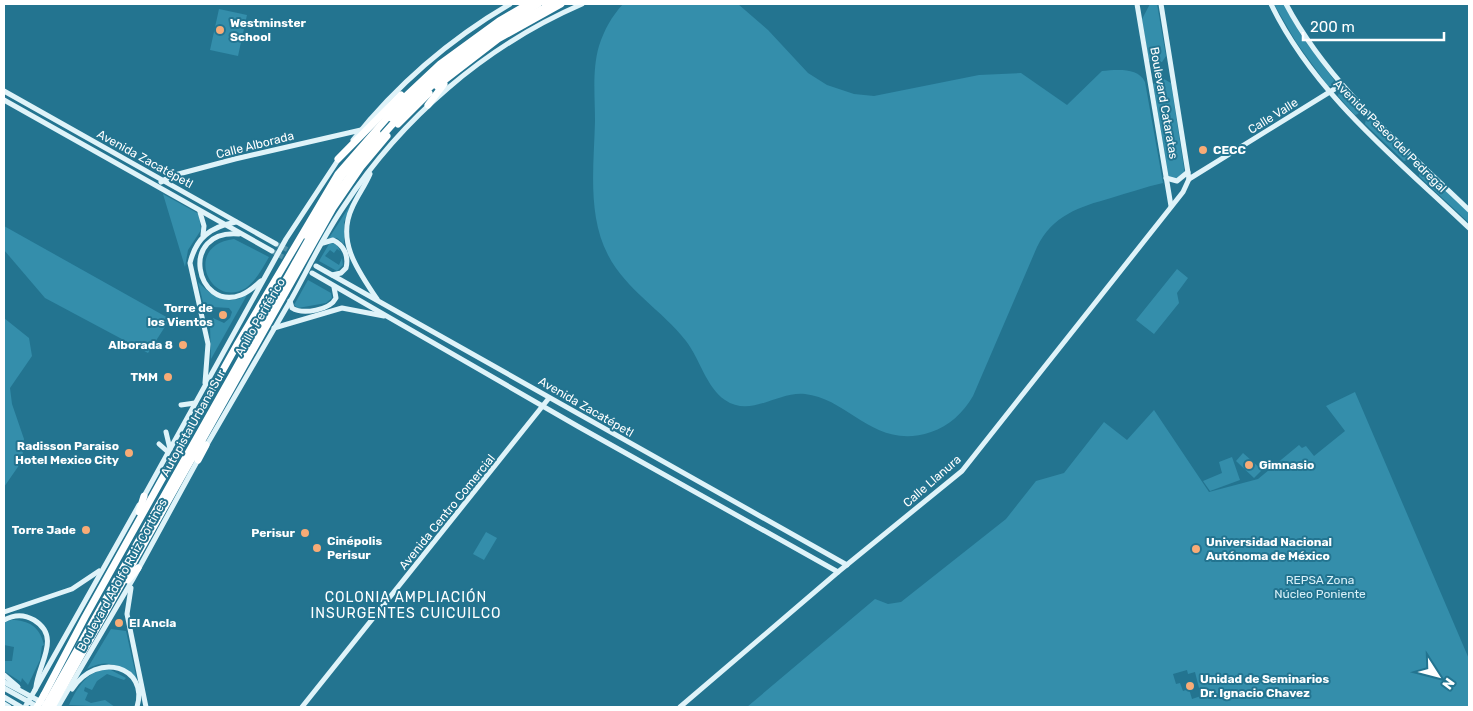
<svg xmlns="http://www.w3.org/2000/svg" width="1473" height="711" viewBox="0 0 1473 711" font-family="Rubik,sans-serif">
  <style>
    .green { fill: #348eab; fill-rule: evenodd }
    .lines { fill: none; stroke-linecap: round; stroke-linejoin: round }
    .secondary-tunnel { stroke: #4f90a6; stroke-width: 5; stroke-dasharray: 5 2.5; stroke-linecap: butt }
    .secondary { stroke: #dff3f9; stroke-width: 5 }
    .highway { stroke: #fff; stroke-width: 7 }
    .secondary-bridge { stroke: #dff3f9; stroke-width: 5 }
    .highway-bridge { stroke: #fff; stroke-width: 7 }
    .poi-dot { fill: #f8ab76; stroke: #237490; stroke-width: 2 }
    .labels { text-anchor: middle; dominant-baseline: central; stroke-width: 4; stroke-linejoin: round; paint-order: stroke }
    .poi-label { font-size: 12px; font-weight: bold; fill: #fff; stroke: #237490; text-anchor: start }
    .street-label { font-size: 12px; fill: #fff; stroke: #237490 }
    .park-label { font-size: 12px; fill: #d9f1f9; stroke: #237490 }
    .neighbourhood-label { font-size: 14px; letter-spacing: 1px; fill: #fff; stroke: #237490 }
  </style>
  <rect width="100%" height="100%" fill="#237490"/>
  <g class="green">
    <path d="M623,4H738L768,30L808,73L827,85L854,94L874,96L979,75L1021,73L1067,105L1102,71C1116,70 1138,67 1145,82L1163,183C1145,187 1128,193 1111,198C1079,207 1053,215 1037,247L973,396C963,413 949,426 931,432C875,451 850,399 805,394C778,391 751,418 725,400C706,387 700,359 686,341C662,310 626,290 608,255C587,215 594,164 595,121C595,96 592,70 599,46C604,30 612,16 623,4Z"/>
    <path d="M1150,4H1157L1166,56L1162,62L1149,61L1142,19Z"/>
    <path d="M1274,4H1283L1303,38L1334,80L1332,86H1328L1296,42Z"/>
    <path d="M219,9L247,15L238,56L210,50Z"/>
    <path d="M1162,78L1171,83L1185,175L1177,179H1169L1153,84Z"/>
    <path d="M1343,91L1360,110L1358,114L1355,115L1338,96L1339,92Z"/>
    <path d="M1366,119H1369L1409,156L1408,160L1404,161L1365,124Z"/>
    <path d="M1420,170H1424L1469,213V223L1419,176Z"/>
    <path d="M163,194L199,214L201,230L188,250L185,267Z"/>
    <path d="M356,196L344,222V244L337,238H329Z"/>
    <path d="M4,226L170,319L148,353L45,298L4,250Z"/>
    <path d="M234,239L269,257C263,267 256,281 246,288C210,310 182,245 234,239Z"/>
    <path d="M332,243L337,245L340,251L337,249L334,253L330,250L325,256L339,265L342,258L343,265L337,271L319,261L329,244Z"/>
    <path d="M1177,269L1188,278L1177,293L1179,303L1154,334L1136,320Z"/>
    <path d="M308,280L331,293L332,298L326,303L298,308L294,305Z"/>
    <path d="M198,282C212,296 227,307 247,295L211,359L210,326L214,322L213,318L224,323L230,318L232,312L229,308L213,307L211,312L204,306Z"/>
    <path d="M4,318L29,338L32,356L10,388L12,404L24,439L22,461L4,487Z"/>
    <path d="M1355,392L1469,659V707H747L875,599L888,604L901,602L1006,519L1036,481L1064,473L1104,422L1127,440L1154,410L1209,492L1258,479L1299,445L1302,448L1306,446L1314,456L1345,431L1326,406ZM1187,670L1188,674L1195,672L1201,696L1192,699L1189,689L1183,691L1180,683L1176,684L1173,674Z"/>
    <path d="M1243,453L1262,470L1254,478L1236,461Z"/>
    <path d="M1232,457L1240,480L1210,491L1203,481L1222,473L1219,462Z"/>
    <path d="M486,532L497,538L484,560L473,554Z"/>
    <path d="M11,620C29,620 40,627 44,645L42,646L40,660L28,685L22,678L21,682L4,671V661H12L14,647L4,645V623Z"/>
    <path d="M111,629L126,631L138,685C122,668 112,656 87,669Z"/>
    <path d="M109,669L126,678L124,680L107,674L97,681L92,690L85,687L84,691L88,693L85,700L91,703L105,700L115,707L69,705C77,688 87,670 109,669Z"/>
  </g>
  <g class="lines">
    <g class="secondary-tunnel">
      <path d="M276,244L294,253"/>
      <path d="M272,251L312,273"/>
    </g>
    <g class="secondary">
      <path d="M1137,4L1171,206"/>
      <path d="M1271,4C1315,95 1398,160 1469,228"/>
      <path d="M1286,4C1330,87 1403,146 1469,210"/>
      <path d="M4,91L276,244"/>
      <path d="M4,100L272,251"/>
      <path d="M353,140C396,86 450,39 510,4"/>
      <path d="M370,174C365,186 357,196 352,208C336,242 359,272 377,299"/>
      <path d="M1166,178L1177,181L1188,172"/>
      <path d="M1189,179L1341,85"/>
      <path d="M161,182L171,176L235,159L361,130"/>
      <path d="M200,212L204,226L203,235"/>
      <path d="M239,234C178,229 196,312 241,295C249,292 255,286 261,281"/>
      <path d="M323,243L333,240C344,245 349,256 346,268L341,273L332,275"/>
      <path d="M316,266L847,565"/>
      <path d="M312,273L579,427L838,572"/>
      <path d="M290,301L292,308C303,315 330,310 336,298L334,287"/>
      <path d="M274,328L342,308L384,316"/>
      <path d="M205,383L208,344L190,263C196,238 210,227 236,222"/>
      <path d="M181,405L195,403"/>
      <path d="M166,432L170,449"/>
      <path d="M159,444L168,452"/>
      <path d="M205,448C234,398 263,348 292,298C309,267 324,235 344,206C402,118 485,46 582,4"/>
      <path d="M143,498L286,239L340,157"/>
      <path d="M131,588L127,614L146,707"/>
      <path d="M4,612L72,589L99,571"/>
      <path d="M4,620C13,615 24,614 34,620C62,637 38,664 36,687"/>
      <path d="M4,675L18,687"/>
      <path d="M4,682L43,703"/>
      <path d="M4,688L38,707"/>
      <path d="M72,689C98,650 149,667 137,707"/>
      <path d="M35,690L139,505"/>
      <path d="M4,697L21,707"/>
      <path d="M4,704L9,707"/>
      <path d="M58,707L133,579L199,458"/>
      <path d="M302,707L549,398"/>
      <path d="M680,707L838,572L962,471L1183,192L1189,179L1161,4"/>
    </g>
    <g class="highway">
      <path d="M437,86L498,39L561,4"/>
      <path d="M428,105L444,84"/>
      <path d="M398,124L429,93"/>
      <path d="M338,159L401,95"/>
      <path d="M198,460L206,445"/>
      <path d="M139,512L144,496"/>
      <path d="M128,580L138,568"/>
      <path d="M44,695L85,617L238,343L338,174L407,95L440,64L499,21L528,4"/>
      <path d="M52,707L333,208L361,167L387,136"/>
    </g>
    <path class="secondary-bridge" d="M25,707L35,690"/>
    <g class="highway-bridge">
      <path d="M391,118C434,71 483,35 538,4"/>
      <path d="M305,235L341,177L377,133"/>
      <path d="M37,707L44,695"/>
      <path d="M45,707L315,228C373,133 451,54 552,4"/>
    </g>
  </g>
  <g class="poi-dot">
    <circle cx="220" cy="30" r="5"/>
    <circle cx="1203" cy="150" r="5"/>
    <circle cx="223" cy="315" r="5"/>
    <circle cx="183" cy="345" r="5"/>
    <circle cx="168" cy="377" r="5"/>
    <circle cx="129" cy="453" r="5"/>
    <circle cx="1249" cy="465" r="5"/>
    <circle cx="86" cy="530" r="5"/>
    <circle cx="305" cy="533" r="5"/>
    <circle cx="317" cy="548" r="5"/>
    <circle cx="1196" cy="549" r="5"/>
    <circle cx="119" cy="623" r="5"/>
    <circle cx="1190" cy="686" r="5"/>
  </g>
  <g class="labels">
    <g class="poi-label">
      <text x="230" y="23">Westminster<tspan x="230" dy="14">School</tspan></text>
      <text x="1213" y="150">CECC</text>
      <text x="213" y="308" text-anchor="end">Torre de<tspan x="213" dy="14">los Vientos</tspan></text>
      <text x="173" y="345" text-anchor="end">Alborada 8</text>
      <text x="158" y="377" text-anchor="end">TMM</text>
      <text x="119" y="446" text-anchor="end">Radisson Paraiso<tspan x="119" dy="14">Hotel Mexico City</tspan></text>
      <text x="1259" y="465">Gimnasio</text>
      <text x="76" y="530" text-anchor="end">Torre Jade</text>
      <text x="295" y="533" text-anchor="end">Perisur</text>
      <text x="327" y="541">Cinépolis<tspan x="327" dy="14">Perisur</tspan></text>
      <text x="1206" y="542">Universidad Nacional<tspan x="1206" dy="14">Autónoma de México</tspan></text>
      <text x="129" y="623">El Ancla</text>
      <text x="1200" y="679">Unidad de Seminarios<tspan x="1200" dy="14">Dr. Ignacio Chavez</tspan></text>
    </g>
    <g class="street-label">
      <text transform="translate(1164 103) rotate(80)">Boulevard Cataratas</text>
      <text transform="translate(1273 116) rotate(-32)">Calle Valle</text>
      <text transform="translate(1390 136) rotate(45)">Avenida Paseo del Pedregal</text>
      <text transform="translate(255 145) rotate(-14)">Calle Alborada</text>
      <text transform="translate(145 159) rotate(29)">Avenida Zacatépetl</text>
      <text transform="translate(260 317) rotate(-60)">Anillo Periférico</text>
      <text transform="translate(586 407) rotate(30)">Avenida Zacatépetl</text>
      <text transform="translate(193 423) rotate(-61)">Autopista Urbana Sur</text>
      <text transform="translate(932 481) rotate(-41)">Calle Llanura</text>
      <text transform="translate(447 512) rotate(-51)">Avenida Centro Comercial</text>
      <text transform="translate(122 575) rotate(-61)">Boulevard Adolfo Ruiz Cortines</text>
    </g>
    <g class="park-label">
      <text x="1320" y="580">REPSA Zona<tspan x="1320" dy="14">Núcleo Poniente</tspan></text>
    </g>
    <g class="neighbourhood-label">
      <text x="406" y="597">COLONIA AMPLIACIÓN<tspan x="406" dy="16">INSURGENTES CUICUILCO</tspan></text>
    </g>
  </g>
  <rect width="1473" height="711" fill="none" stroke="#ffffff" stroke-width="10"/>
  <g transform="translate(1438 676) rotate(126)" stroke="#237490" stroke-width="4" paint-order="stroke">
  <path d="M0-4L9 19L0 12L-9 19Z" fill="#ffffff"/>
  <text y="-8" font-size="14" font-weight="bold" text-anchor="middle" fill="#ffffff">N</text>
  </g>
  <path d="M1303 32v8h141v-8" fill="none" stroke="#ffffff" stroke-width="2.5"/>
  <text x="1310" y="32" font-size="15" fill="#ffffff" stroke="#237490" stroke-width="4" paint-order="stroke">200 m</text>
</svg>
